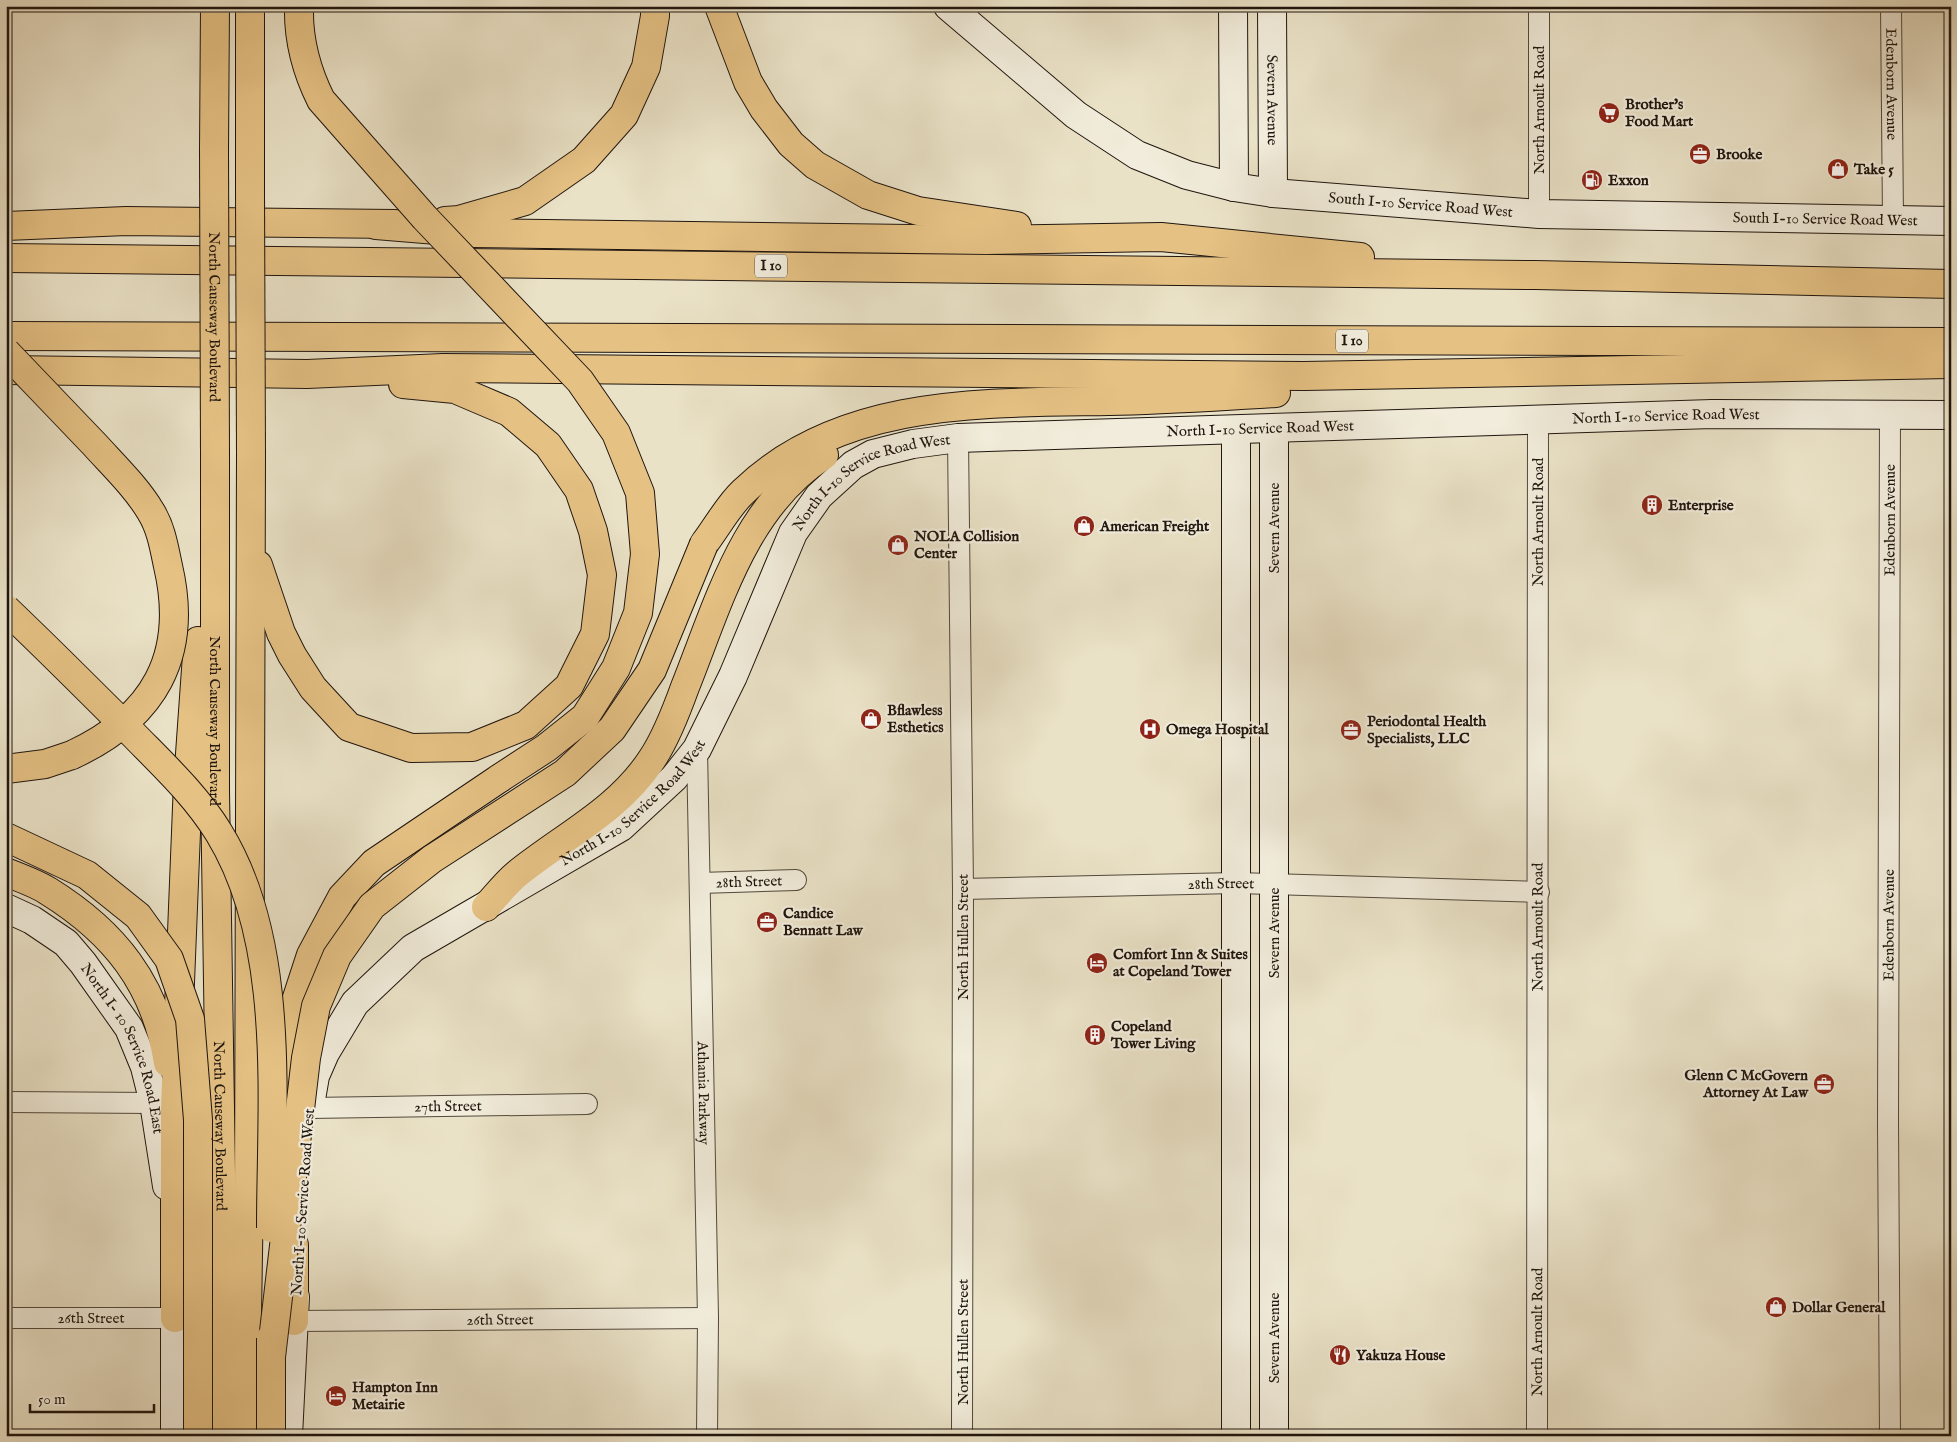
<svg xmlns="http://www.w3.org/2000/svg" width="1957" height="1442" viewBox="0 0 1957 1442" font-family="'IM FELL English',serif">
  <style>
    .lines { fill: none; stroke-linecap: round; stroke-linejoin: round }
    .street-casing { stroke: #52483c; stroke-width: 22 }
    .secondary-casing { stroke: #1f150e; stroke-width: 30 }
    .highway-casing { stroke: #1f150e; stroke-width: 30 }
    .street { stroke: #f1ecdb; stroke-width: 20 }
    .secondary { stroke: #f1ecdb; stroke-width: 28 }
    .highway { stroke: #e5c184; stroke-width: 28 }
    .highway-bridge-casing { stroke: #1f150e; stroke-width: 30; stroke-linecap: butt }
    .highway-bridge { stroke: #e5c184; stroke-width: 28 }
    .labels { text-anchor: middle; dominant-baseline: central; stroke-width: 4.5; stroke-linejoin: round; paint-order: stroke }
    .shield { fill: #f1ecdb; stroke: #5e564c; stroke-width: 1 }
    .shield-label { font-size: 14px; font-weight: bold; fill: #1f150e }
    .street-label { font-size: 15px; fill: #1f150e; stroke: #f1ecdb }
    .poi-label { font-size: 15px; font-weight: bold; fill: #1f150e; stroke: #f1ecdb; text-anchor: start }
  </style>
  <rect width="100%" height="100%" fill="#eae2c7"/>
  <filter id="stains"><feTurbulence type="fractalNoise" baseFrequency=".004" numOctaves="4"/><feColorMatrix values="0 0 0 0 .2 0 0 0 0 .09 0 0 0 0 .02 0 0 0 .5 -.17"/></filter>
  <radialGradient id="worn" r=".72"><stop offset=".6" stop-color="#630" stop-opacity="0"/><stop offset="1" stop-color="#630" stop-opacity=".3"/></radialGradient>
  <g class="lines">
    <g class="street-casing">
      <g id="street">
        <path id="s1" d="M1891,6L1893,220"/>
        <path d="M1539,214V6"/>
        <path d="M958,438L963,889L962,1436"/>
        <path id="s2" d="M697,749L708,1318L707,1436"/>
        <path id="s3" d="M700,883L796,880"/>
        <path id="s4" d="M963,889L1236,883L1539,892"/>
        <path d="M6,1102L154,1103"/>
        <path id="s5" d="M309,1108L587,1104"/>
        <path id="s6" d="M6,1318H175"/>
        <path id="s7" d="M294,1321L708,1318"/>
        <path id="s8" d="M1537,1436L1538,418"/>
        <path id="s9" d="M1890,1436L1888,1122L1890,415"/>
      </g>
    </g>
    <g class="secondary-casing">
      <g id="secondary">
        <path id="s10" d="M948,6L1076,115L1137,155L1187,175L1234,187L1273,193L1539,214L1951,221"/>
        <path d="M1233,6L1234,187"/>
        <path id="s11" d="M1272,6L1273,193"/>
        <path d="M1274,429V1436"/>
        <path d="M1236,431V1436"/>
        <path id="s12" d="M6,908L32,920L66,943L83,963L129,1028L145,1067L154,1103L167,1186"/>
        <path id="s13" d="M310,1105L315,1076L325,1053L355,1003L413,948L621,827L674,778L697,749L733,676L793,533L819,496L853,465L873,454L913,444L958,438L1712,414L1951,415"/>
        <path d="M175,1318V1436"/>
        <path d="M288,1436L295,1297"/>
      </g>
    </g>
    <g class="highway-casing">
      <g id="highway">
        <path d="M250,6V191"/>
        <path d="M719,6L748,82L764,109L791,144L815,165L868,195L918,211L1017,226"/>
        <path d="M214,149L215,6"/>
        <path d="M445,221L459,220L525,201L584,160L624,115L646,67L655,16V6"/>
        <path d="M376,225L473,233L987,240L1161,237L1360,257"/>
        <path d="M6,226L126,221L395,224"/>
        <path d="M6,258L1535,275L1951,284"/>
        <path d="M6,336L1951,342"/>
        <path d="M6,370L307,374L443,368L1304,376L1951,364"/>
        <path id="s14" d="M215,455V791L223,1300L221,1436"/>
        <path d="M704,544C717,527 728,506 743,492C840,398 984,403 1109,401C1164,400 1220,396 1276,393"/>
        <path d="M258,565L281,633L292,655L313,688L349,727L411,748L472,747L526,725L569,686L595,634L602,575L593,531L579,490L548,445L509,412L455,389L403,384"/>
        <path d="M6,769L45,764L72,755"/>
        <path d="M6,872C20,878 36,883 48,891C114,932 156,984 168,1063"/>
        <path d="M486,907C496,896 506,883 517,874C564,836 618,811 652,759C666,738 676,712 685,687C719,602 744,507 824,455"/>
        <path d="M293,1087V1010L311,955L342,897L374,863L500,778"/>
        <path d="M294,1245V1321"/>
        <path d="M175,1318V1108L188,782L198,641"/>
        <path d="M245,1436L249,1194L251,454"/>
      </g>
    </g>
    <use href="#street" class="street"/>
    <use href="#secondary" class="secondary"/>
    <use href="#highway" class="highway"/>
    <g class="highway-bridge-casing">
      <g id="highway-bridge">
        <path d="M299,6C298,40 306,70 321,100L425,218L580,381L616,433L640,493L645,554L638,613L616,668L585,717L546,748L500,778"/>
        <path id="s15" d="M214,149L215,455"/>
        <path d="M250,191L251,454"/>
        <path d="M6,352C36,383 65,414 95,445C114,466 137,488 151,512C161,528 164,547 168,566C189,656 154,717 72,755"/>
        <path d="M6,609C48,649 89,690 130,731C161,763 195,794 219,833C287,944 271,1102 271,1228"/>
        <path d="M6,837L87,875L138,916L169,959L190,1019L198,1120V1436"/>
        <path d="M271,1338V1436"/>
        <path d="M271,1357L306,1058L316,1006L337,956L372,906L432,859L565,773L612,729L652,670L704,544"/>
      </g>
    </g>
    <use href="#highway-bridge" class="highway-bridge"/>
  </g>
  <defs>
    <g id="supermarket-disc" transform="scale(1.125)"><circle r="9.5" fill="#8f2418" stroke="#f1ecdb"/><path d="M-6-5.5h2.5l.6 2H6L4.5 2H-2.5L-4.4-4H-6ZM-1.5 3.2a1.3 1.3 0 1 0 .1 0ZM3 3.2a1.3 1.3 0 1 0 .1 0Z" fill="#fff"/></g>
    <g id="office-disc" transform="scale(1.125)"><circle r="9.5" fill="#8f2418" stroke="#f1ecdb"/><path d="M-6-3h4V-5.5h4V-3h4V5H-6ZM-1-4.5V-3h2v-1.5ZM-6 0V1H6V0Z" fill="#fff"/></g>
    <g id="shop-disc" transform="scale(1.125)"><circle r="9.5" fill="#8f2418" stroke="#f1ecdb"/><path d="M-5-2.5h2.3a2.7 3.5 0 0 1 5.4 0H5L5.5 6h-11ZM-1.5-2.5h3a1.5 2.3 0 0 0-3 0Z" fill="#fff"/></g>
    <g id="fuel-disc" transform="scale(1.125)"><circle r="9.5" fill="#8f2418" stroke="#f1ecdb"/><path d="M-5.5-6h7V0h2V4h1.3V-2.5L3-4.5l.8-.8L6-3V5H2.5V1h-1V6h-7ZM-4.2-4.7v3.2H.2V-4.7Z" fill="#fff"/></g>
    <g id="building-disc" transform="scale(1.125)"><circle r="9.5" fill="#8f2418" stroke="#f1ecdb"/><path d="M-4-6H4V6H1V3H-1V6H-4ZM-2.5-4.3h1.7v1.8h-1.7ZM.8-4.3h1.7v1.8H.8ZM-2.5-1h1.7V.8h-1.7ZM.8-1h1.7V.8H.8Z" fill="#fff"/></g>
    <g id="hospital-disc" transform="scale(1.125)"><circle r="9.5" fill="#8f2418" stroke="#f1ecdb"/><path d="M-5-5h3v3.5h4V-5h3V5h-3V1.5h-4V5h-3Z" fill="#fff"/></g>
    <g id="hotel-disc" transform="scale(1.125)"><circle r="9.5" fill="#8f2418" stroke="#f1ecdb"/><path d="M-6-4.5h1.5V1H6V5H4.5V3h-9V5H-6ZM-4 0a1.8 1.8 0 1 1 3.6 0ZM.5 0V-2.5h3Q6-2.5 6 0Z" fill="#fff"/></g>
    <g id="restaurant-disc" transform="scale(1.125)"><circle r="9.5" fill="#8f2418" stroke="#f1ecdb"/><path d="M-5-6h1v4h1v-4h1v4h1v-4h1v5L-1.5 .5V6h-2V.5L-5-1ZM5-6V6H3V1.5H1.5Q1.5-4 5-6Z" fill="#fff"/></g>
  </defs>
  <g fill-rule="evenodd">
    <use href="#supermarket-disc" x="1609" y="113"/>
    <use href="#office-disc" x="1700" y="154"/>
    <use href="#shop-disc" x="1838" y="169"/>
    <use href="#fuel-disc" x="1592" y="180"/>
    <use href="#building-disc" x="1652" y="505"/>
    <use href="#shop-disc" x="1084" y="526"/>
    <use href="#shop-disc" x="898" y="545"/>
    <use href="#shop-disc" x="871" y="719"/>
    <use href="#hospital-disc" x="1150" y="729"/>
    <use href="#office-disc" x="1351" y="730"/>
    <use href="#office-disc" x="767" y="922"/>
    <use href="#hotel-disc" x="1097" y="963"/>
    <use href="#building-disc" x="1095" y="1035"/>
    <use href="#office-disc" x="1824" y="1084"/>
    <use href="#shop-disc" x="1776" y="1307"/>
    <use href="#restaurant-disc" x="1340" y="1355"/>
    <use href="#hotel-disc" x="336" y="1396"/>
  </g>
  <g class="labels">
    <g class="shield">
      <rect x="755" y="254.5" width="32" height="23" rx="4"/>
      <rect x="1336" y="329.5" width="32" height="23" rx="4"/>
    </g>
    <g class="shield-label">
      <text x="771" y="266">I 10</text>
      <text x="1352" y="341">I 10</text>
    </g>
    <g class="street-label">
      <text stroke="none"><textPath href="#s1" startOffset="78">Edenborn Avenue</textPath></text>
      <text stroke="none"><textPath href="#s11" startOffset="94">Severn Avenue</textPath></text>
      <text transform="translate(1539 110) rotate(-90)">North Arnoult Road</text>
      <text stroke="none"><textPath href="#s10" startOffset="531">South I-10 Service Road West</textPath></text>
      <text stroke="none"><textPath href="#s10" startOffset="936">South I-10 Service Road West</textPath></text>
      <text stroke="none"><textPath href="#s15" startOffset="168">North Causeway Boulevard</textPath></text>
      <text stroke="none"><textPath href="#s13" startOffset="1688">North I-10 Service Road West</textPath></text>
      <text stroke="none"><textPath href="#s13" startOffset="1282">North I-10 Service Road West</textPath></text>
      <text stroke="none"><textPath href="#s13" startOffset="878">North I-10 Service Road West</textPath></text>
      <text stroke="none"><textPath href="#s9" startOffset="916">Edenborn Avenue</textPath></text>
      <text stroke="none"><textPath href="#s8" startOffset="914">North Arnoult Road</textPath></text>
      <text transform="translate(1274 528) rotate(-90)">Severn Avenue</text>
      <text stroke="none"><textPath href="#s14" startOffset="266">North Causeway Boulevard</textPath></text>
      <text stroke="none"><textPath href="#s13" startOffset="458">North I-10 Service Road West</textPath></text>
      <text stroke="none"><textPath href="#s3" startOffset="49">28th Street</textPath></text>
      <text stroke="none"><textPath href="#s4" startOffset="258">28th Street</textPath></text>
      <text stroke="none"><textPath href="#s9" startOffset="511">Edenborn Avenue</textPath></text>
      <text stroke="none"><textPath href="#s8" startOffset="509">North Arnoult Road</textPath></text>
      <text transform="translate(1274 933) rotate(-90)">Severn Avenue</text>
      <text transform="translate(963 937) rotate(-90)">North Hullen Street</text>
      <text stroke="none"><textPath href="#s12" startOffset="192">North I- 10 Service Road East</textPath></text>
      <text stroke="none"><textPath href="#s2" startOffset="344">Athania Parkway</textPath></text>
      <text stroke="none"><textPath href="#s5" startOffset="139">27th Street</textPath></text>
      <text stroke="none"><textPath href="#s14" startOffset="671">North Causeway Boulevard</textPath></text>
      <text transform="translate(303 1202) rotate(-86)">North I-10 Service Road West</text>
      <text stroke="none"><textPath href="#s6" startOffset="85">26th Street</textPath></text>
      <text stroke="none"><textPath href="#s7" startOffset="206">26th Street</textPath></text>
      <text stroke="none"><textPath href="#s8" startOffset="104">North Arnoult Road</textPath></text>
      <text transform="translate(1274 1338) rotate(-90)">Severn Avenue</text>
      <text transform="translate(963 1342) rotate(-90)">North Hullen Street</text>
    </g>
    <g class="poi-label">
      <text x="1625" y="104">Brother's<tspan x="1625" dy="17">Food Mart</tspan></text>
      <text x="1716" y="154">Brooke</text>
      <text x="1854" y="169">Take 5</text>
      <text x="1608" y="180">Exxon</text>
      <text x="1668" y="505">Enterprise</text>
      <text x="1100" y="526">American Freight</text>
      <text x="914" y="536">NOLA Collision<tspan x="914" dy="17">Center</tspan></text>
      <text x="887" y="710">Bflawless<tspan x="887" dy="17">Esthetics</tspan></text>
      <text x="1367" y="721">Periodontal Health<tspan x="1367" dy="17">Specialists, LLC</tspan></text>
      <text x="1166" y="729">Omega Hospital</text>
      <text x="783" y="913">Candice<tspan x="783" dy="17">Bennatt Law</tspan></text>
      <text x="1113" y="954">Comfort Inn &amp; Suites<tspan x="1113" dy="17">at Copeland Tower</tspan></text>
      <text x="1111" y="1026">Copeland<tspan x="1111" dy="17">Tower Living</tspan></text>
      <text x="1808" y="1075" text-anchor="end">Glenn C McGovern<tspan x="1808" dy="17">Attorney At Law</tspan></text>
      <text x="1792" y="1307">Dollar General</text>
      <text x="1356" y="1355">Yakuza House</text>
      <text x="352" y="1387">Hampton Inn<tspan x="352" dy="17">Metairie</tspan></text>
    </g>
  </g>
  <rect width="1957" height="1442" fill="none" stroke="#eae2c7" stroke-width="25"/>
  <rect x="8" y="8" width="1942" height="1427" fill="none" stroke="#1f150e" stroke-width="2.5"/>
  <rect x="12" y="12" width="1932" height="1417" fill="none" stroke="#1f150e"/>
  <path d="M30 1404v8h124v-8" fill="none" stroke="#1f150e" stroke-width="2.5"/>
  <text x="38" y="1404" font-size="15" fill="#1f150e" stroke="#f1ecdb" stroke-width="4" paint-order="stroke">50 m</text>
  <rect width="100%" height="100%" filter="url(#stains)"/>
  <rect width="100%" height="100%" fill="url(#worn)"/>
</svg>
